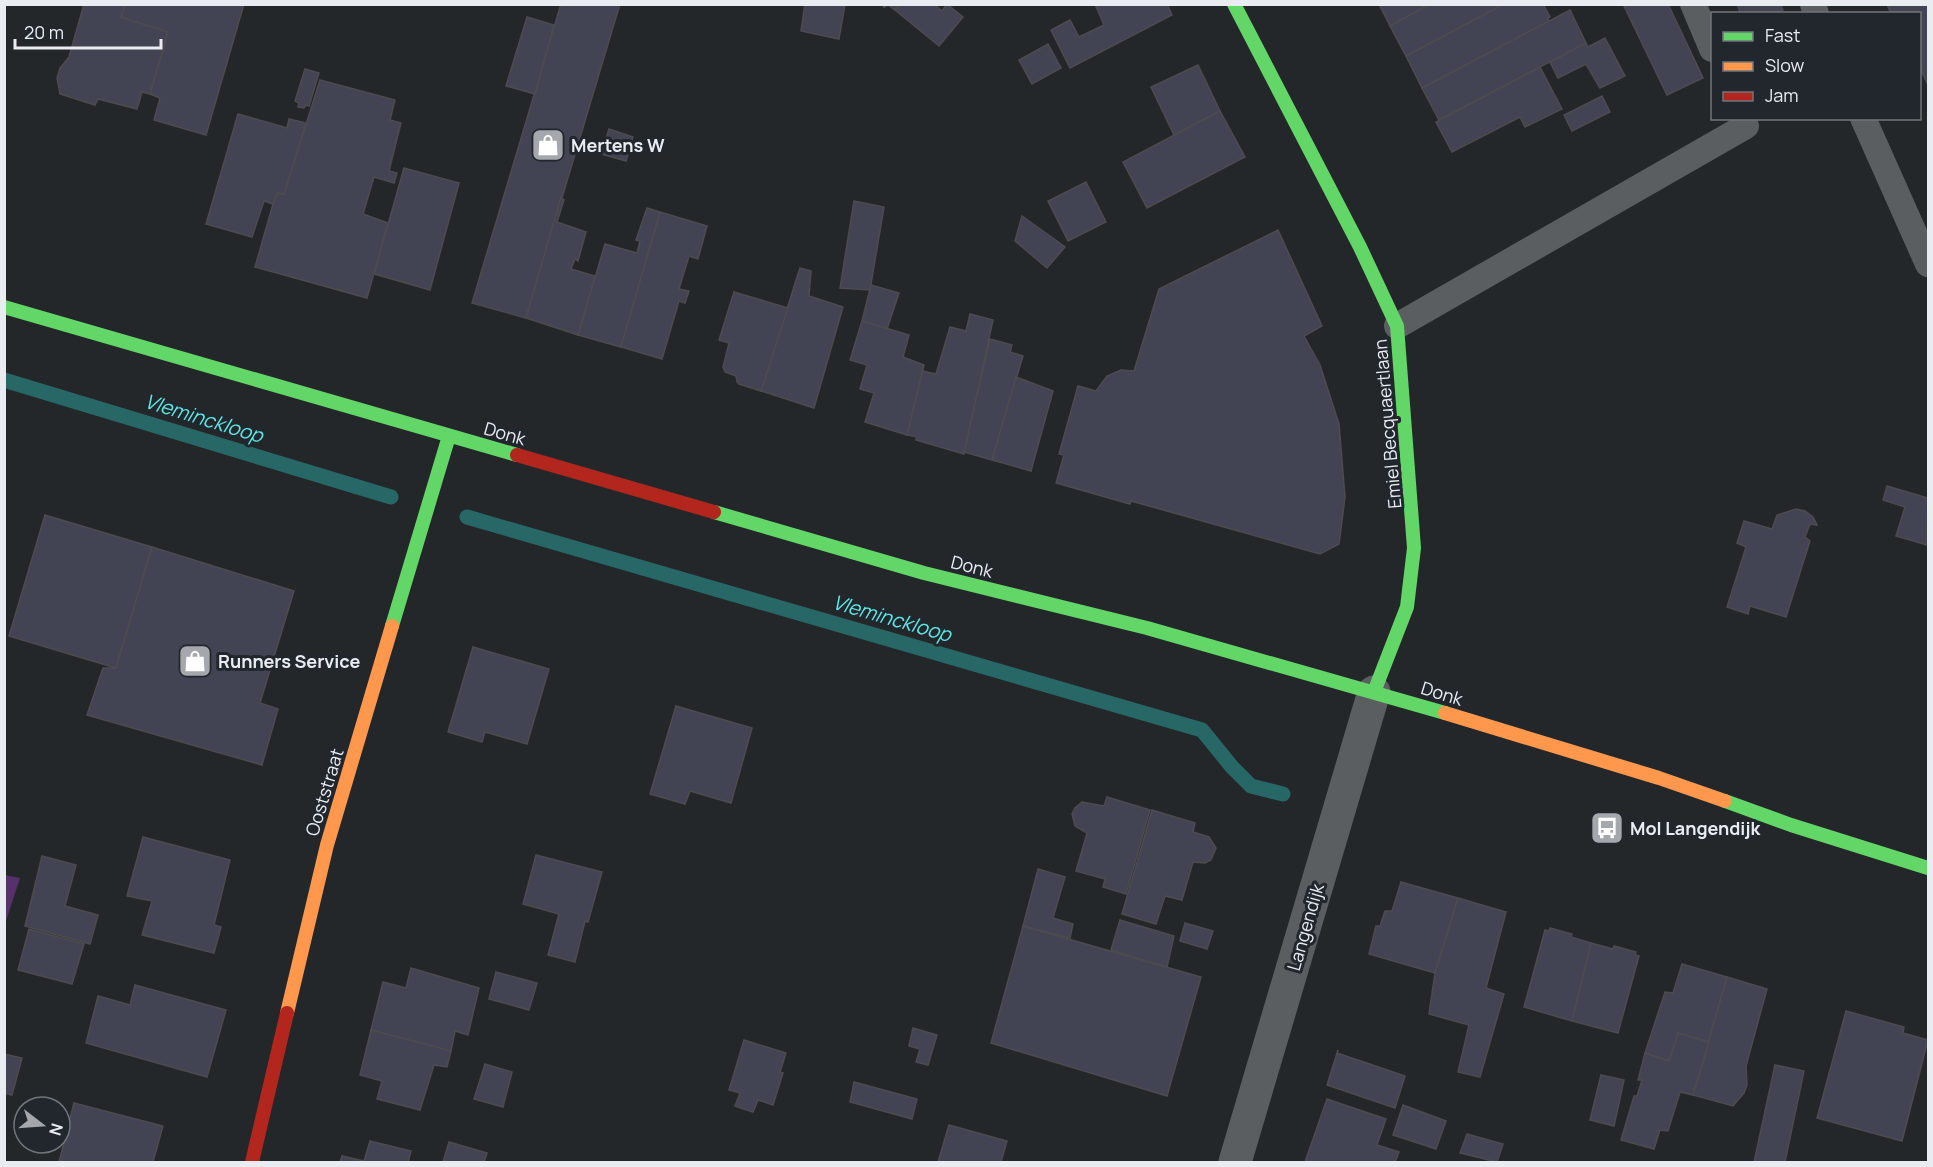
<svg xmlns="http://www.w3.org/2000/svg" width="1933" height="1167" viewBox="0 0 1933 1167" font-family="Manrope,sans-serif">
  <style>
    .green { fill: #57316b }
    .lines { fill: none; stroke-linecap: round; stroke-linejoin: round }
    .stream { stroke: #276867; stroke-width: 15 }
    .building { fill: #434453; stroke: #4b4c4f; stroke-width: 1.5 }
    .lane { stroke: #5b5e61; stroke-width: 26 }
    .street { stroke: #5b5e61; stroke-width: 33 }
    .fast { stroke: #63d668; stroke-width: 14 }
    .slow { stroke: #ff974d; stroke-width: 14 }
    .jam { stroke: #b3261e; stroke-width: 14 }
    .labels { text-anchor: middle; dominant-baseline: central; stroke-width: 6; stroke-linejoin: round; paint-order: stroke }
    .poi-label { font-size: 18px; font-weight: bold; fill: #e9ecf1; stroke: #21272d; text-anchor: start }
    .street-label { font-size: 18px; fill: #e9ecf1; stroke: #21272d }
    .water-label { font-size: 20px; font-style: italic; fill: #5ee6e3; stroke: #21272d }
  </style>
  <rect width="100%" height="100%" fill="#24272a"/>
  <path class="green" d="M5,875L20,878L5,924L4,875Z"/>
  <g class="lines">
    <g class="stream">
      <path d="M4,380L391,497"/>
      <path d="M467,517L1202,730L1232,767L1251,786L1283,794"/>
    </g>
  </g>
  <g class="building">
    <path d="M84,4H125L121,17L168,32L150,94L142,92L137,109L98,99L95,105L60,94L57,78L60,68L69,57Z"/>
    <path d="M125,4H244L206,135L154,120L160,98L150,94L168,32L121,17Z"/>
    <path d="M561,4H620L526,318L472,303Z"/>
    <path d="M805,4H845L839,39L801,31Z"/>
    <path d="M881,4H900L895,10L888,5L884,7Z"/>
    <path d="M900,4H934L942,11L947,4L963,17L939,46L895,10Z"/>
    <path d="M1095,4H1167L1172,15L1070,68L1051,30L1070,20L1079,37L1104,25Z"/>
    <path d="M1379,4H1430L1390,26Z"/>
    <path d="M1430,4H1504L1406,56L1390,26Z"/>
    <path d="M1504,4H1543L1550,17L1548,18L1549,21L1422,88L1406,56Z"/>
    <path d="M1623,4H1668L1703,78L1667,95Z"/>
    <path d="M1737,4H1780L1783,10L1775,14H1744L1740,12Z"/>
    <path d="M1887,4H1928V85L1920,68V14H1891Z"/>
    <path d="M1570,10L1586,43L1439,120L1422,88Z"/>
    <path d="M527,17L554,25L535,94L506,86Z"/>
    <path d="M1605,38L1625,76L1600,88L1586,64L1558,78L1550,62L1586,43L1588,47Z"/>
    <path d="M1048,44L1061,68L1032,84L1019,60Z"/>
    <path d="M1198,65L1220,111L1174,135L1151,87Z"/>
    <path d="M1540,67L1562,109L1525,127L1520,117L1452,152L1436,122Z"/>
    <path d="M305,69L319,73L309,106L306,105L304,108L298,107L299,103L295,101Z"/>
    <path d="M320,80L395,100L390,120L401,123L389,171L397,173L394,183L374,177L363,214L388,223L367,298L255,267L273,204L277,193L284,194Z"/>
    <path d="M1602,96L1610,112L1572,131L1564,115Z"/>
    <path d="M1220,111L1245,157L1147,208L1123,162Z"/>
    <path d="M238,114L287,128L289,119L306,123L284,194L277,193L273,204L264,201L252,237L206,224Z"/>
    <path d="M609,129L633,137L626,161L601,154Z"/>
    <path d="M404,168L459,183L430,290L374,274Z"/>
    <path d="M1086,182L1106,222L1068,241L1048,201Z"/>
    <path d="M561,197L564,200L557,222L586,232L578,261L575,259L571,269L595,276L578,335L526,318Z"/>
    <path d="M854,201L884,207L870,290L840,288Z"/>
    <path d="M647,208L660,212L621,347L578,335L605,244L637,253L640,241L636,240Z"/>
    <path d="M660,212L707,226L698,259L689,256L679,289L689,291L685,303L679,301L662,359L621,347Z"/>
    <path d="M1022,216L1065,247L1047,268L1015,241Z"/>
    <path d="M1278,230L1322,326L1304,336L1320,365L1339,424L1345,497L1339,544L1320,554L1131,501L1130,504L1056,483L1064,455L1059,454L1078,386L1096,391L1107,376L1121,370L1134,371L1159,289Z"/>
    <path d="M800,268L811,271L809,296L843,307L814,408L761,391Z"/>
    <path d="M871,285L899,293L887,329L862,321Z"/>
    <path d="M734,292L788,308L761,391L739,384L737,382L736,376L725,372L723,367L729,343L719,340Z"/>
    <path d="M970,314L993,320L964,454L916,440L917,437L907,435L922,371L936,374L950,327L966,331Z"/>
    <path d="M862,321L909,335L903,357L924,365L907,435L865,422L874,393L860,389L867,365L850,360Z"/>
    <path d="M990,339L1012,345L1010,352L1023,356L992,460L964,452Z"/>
    <path d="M1016,377L1053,391L1031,471L992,460Z"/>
    <path d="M1887,486L1928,498L1927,545L1896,536L1905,507L1883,500Z"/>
    <path d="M1796,509L1805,511L1813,517L1817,525L1810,524L1805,537L1810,541L1786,617L1750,606L1748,614L1727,607L1746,547L1737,543L1744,521L1772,529L1777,515Z"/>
    <path d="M45,515L152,547L116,668L9,636Z"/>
    <path d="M152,547L294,591L260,703L278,709L262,765L87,715L103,668H116Z"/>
    <path d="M473,647L549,669L527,744L485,732L482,742L448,732Z"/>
    <path d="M676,706L752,728L731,803L690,791L685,804L650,794Z"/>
    <path d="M1107,797L1150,810L1126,894L1103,887L1105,879L1076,871L1087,833L1075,826L1072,814L1075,808L1082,802L1104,806Z"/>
    <path d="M1152,810L1195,823L1193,832L1209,837L1216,848L1211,860L1205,863L1193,862L1182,900L1165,896L1156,924L1122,914Z"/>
    <path d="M143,837L230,860L214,925L221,927L214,953L142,935L152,901L127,896Z"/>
    <path d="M536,855L602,872L588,922L585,921L575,962L548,955L559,914L523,904Z"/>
    <path d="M42,856L76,865L65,906L98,915L90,944L25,926Z"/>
    <path d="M1038,869L1065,877L1053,918L1073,924L1070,938L1023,926Z"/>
    <path d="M1401,882L1458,898L1435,973L1369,954L1376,926H1380L1385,911H1392Z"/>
    <path d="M1458,898L1506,912L1486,988L1504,994L1480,1077L1458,1072L1469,1025L1429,1014L1435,973Z"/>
    <path d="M1120,920L1174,936L1167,967L1111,950Z"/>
    <path d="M1185,923L1213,931L1207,949L1180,941Z"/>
    <path d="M1023,926L1201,977L1167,1096L991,1043Z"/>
    <path d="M1550,928L1572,934L1571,937L1591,943L1572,1021L1524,1007L1545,930L1549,931Z"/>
    <path d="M29,929L84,944L72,984L18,970Z"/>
    <path d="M1591,943L1613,949L1614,946L1636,952L1635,955L1639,956L1618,1033L1572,1021Z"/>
    <path d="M1682,964L1727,977L1709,1042L1678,1033L1669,1061L1645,1053L1665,992L1673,993Z"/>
    <path d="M411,968L479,988L468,1035L455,1031L451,1051L371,1030L383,982L406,988Z"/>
    <path d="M496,972L537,983L529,1010L489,999Z"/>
    <path d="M1727,977L1767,989L1746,1066L1747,1085L1744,1093L1733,1106L1693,1095Z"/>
    <path d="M135,985L226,1010L207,1077L86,1043L98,996L130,1005Z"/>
    <path d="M1846,1011L1904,1027L1903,1033L1928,1040L1902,1141L1817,1118Z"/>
    <path d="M913,1028L937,1035L928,1065L916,1062L920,1049L909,1046Z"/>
    <path d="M371,1030L451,1051L447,1067L434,1065L420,1110L377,1099L382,1081L360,1075Z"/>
    <path d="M1678,1033L1709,1042L1693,1095L1680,1092L1668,1131L1660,1130L1654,1149L1621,1140L1634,1096H1637L1642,1080H1638L1645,1053L1669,1061Z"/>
    <path d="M744,1040L786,1053L780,1072L783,1073L773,1105L758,1100L753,1112L735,1106L740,1093L729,1090Z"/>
    <path d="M1338,1050L1337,1053L1405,1076L1395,1108L1327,1085Z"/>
    <path d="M4,1054L22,1058L12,1095L4,1093Z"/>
    <path d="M485,1064L512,1072L503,1107L474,1099Z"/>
    <path d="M1775,1065L1804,1071L1785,1162H1754Z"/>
    <path d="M1601,1075L1624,1080L1614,1126L1590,1120Z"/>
    <path d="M854,1082L917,1099L912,1119L850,1102Z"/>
    <path d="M1327,1099L1386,1119L1377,1145L1399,1152L1395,1162H1305Z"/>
    <path d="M74,1103L163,1126L153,1162H59Z"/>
    <path d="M1403,1105L1446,1121L1436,1149L1393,1135Z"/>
    <path d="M949,1125L1007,1141L1001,1162H938Z"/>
    <path d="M1467,1134L1503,1144L1497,1162L1460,1153Z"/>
    <path d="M370,1141L411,1151L408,1162H340L342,1156L364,1161Z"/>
    <path d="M449,1142L487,1153L484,1162H443Z"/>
  </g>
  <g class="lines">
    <g class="lane">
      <path d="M1693,4L1712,49"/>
      <path d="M1813,4L1816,14"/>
      <path d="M1863,118L1928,264"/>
      <path d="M1397,326L1746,126L1743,118"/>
    </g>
    <path class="street" d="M1235,1162L1374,692"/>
    <g class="fast">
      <path d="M1234,4L1360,247L1397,326L1414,548L1407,607L1374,692"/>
      <path d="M4,307L517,455"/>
      <path d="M714,512L924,573L1147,628L1445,713"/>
      <path d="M392,626L449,436"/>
      <path d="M1725,801L1791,825L1928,868"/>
    </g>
    <g class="slow">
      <path d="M1445,713L1659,778L1725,801"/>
      <path d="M287,1013L327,845L392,626"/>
    </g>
    <g class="jam">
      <path d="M517,455L714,512"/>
      <path d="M252,1162L287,1013"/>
    </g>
  </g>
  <defs>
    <g id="shop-square" transform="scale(1.725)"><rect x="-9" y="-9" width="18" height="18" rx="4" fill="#a4a7ab" stroke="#21272d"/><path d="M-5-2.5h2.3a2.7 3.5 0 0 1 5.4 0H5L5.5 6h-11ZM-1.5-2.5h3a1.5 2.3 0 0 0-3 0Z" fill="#fff"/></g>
    <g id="bus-square" transform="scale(1.725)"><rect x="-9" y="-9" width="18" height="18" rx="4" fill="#a4a7ab" stroke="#21272d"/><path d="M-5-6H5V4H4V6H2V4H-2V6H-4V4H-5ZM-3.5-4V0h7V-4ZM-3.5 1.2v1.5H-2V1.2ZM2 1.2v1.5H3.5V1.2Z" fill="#fff"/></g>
  </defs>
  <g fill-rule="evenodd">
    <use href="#shop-square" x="548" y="145"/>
    <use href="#shop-square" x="195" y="661"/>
    <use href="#bus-square" x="1607" y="828"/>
  </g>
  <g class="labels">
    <g class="poi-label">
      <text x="571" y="145">Mertens W</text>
      <text x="218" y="661">Runners Service</text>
      <text x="1630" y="828">Mol Langendijk</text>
    </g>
    <g class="street-label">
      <text transform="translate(1387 424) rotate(-95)">Emiel Becquaertlaan</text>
      <text transform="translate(505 433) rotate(16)">Donk</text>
      <text transform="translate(972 566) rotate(14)">Donk</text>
      <text transform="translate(1442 693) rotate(17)">Donk</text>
      <text transform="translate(324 792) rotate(-73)">Ooststraat</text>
      <text transform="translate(1305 927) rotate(-74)">Langendijk</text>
    </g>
    <g class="water-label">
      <text transform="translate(204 418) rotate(17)">Vleminckloop</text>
      <text transform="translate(892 618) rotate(16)">Vleminckloop</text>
    </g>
  </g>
  <rect width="1933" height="1167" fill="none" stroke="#e9ecf1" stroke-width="12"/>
  <rect x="1711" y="12" width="210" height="108" fill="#21272d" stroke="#71767b" stroke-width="1.5"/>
  <rect x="1723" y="32" width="30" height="9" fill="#63d668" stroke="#71767b" stroke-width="1.5"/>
  <text x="1765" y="42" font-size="18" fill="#e9ecf1">Fast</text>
  <rect x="1723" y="62" width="30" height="9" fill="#ff974d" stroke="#71767b" stroke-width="1.5"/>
  <text x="1765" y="72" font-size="18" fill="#e9ecf1">Slow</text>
  <rect x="1723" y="92" width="30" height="9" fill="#b3261e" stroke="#71767b" stroke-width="1.5"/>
  <text x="1765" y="102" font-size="18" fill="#e9ecf1">Jam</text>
  <g transform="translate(42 1125) rotate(107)"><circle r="28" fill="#21272d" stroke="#71767b" stroke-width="1.5"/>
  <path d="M0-4.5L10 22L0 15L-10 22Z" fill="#a4a7ab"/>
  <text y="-9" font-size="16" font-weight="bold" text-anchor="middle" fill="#e9ecf1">N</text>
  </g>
  <path d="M15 39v9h146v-9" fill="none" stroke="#e9ecf1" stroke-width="3"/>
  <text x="24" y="39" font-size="18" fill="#e9ecf1" stroke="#21272d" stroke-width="4.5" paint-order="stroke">20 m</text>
</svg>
